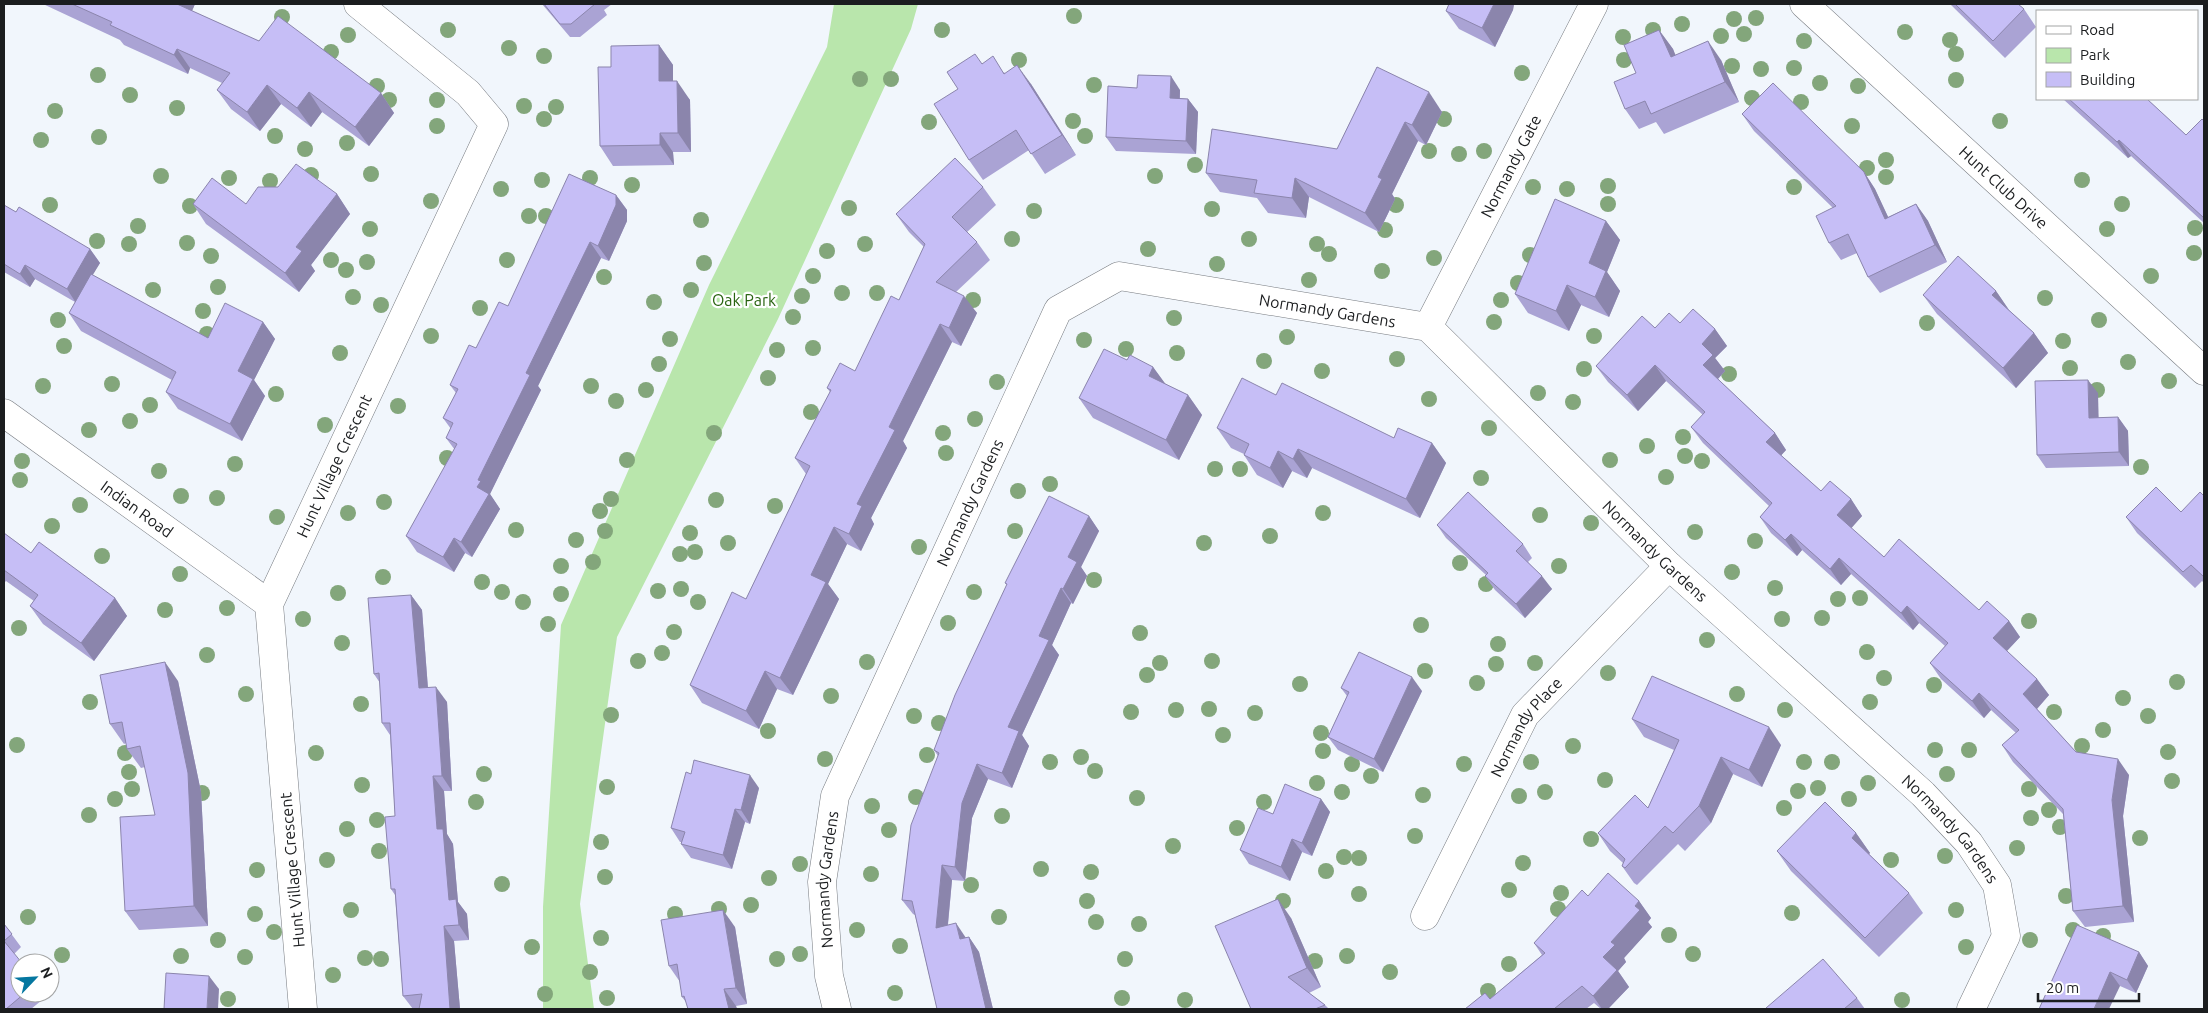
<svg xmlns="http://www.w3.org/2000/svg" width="2208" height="1013" viewBox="0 0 2208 1013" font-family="Ubuntu,sans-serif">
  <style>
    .green { fill: #b9e6ac }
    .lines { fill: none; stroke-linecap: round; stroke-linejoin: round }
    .minor-casing { stroke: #777b80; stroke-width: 29 }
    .minor { stroke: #fff; stroke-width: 28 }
    .tree { fill: #83a67b }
    .wall { fill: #aaa3d4 }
    .shaded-wall { fill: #8b85ac }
    .building { fill: #c6bef6; stroke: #8b85ac }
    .labels { text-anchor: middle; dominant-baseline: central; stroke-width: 4.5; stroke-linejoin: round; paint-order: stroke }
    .street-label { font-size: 16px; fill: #1b1d1f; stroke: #fff }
    .park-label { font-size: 16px; fill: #296411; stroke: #fff }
  </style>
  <rect width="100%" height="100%" fill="#f1f6fc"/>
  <path class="green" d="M834,4H918L911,29L778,319L617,637L580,904L594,1009H543V907L561,625L709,285L827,47Z"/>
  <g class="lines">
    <g class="minor-casing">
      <g id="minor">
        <path id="s1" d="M1804,4L2204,371"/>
        <path id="s2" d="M1428,327L1594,4"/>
        <path id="s3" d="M4,413L269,604"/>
        <path id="s4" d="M1425,916L1525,715L1669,566"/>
        <path id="s5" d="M303,1009L269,604L494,124L468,93L358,4"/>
        <path id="s6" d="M837,1009L829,976L822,882L835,796L1058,310L1119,276L1428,327L1669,566L1923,794L1969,843L1997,885L2006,936L1971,1009"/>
      </g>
    </g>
    <use href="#minor" class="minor"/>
  </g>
  <g class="tree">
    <circle cx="1074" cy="16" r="8"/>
    <circle cx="282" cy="17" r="8"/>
    <circle cx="1756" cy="18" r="8"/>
    <circle cx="1734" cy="19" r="8"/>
    <circle cx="1682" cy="24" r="8"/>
    <circle cx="448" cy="30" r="8"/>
    <circle cx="942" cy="30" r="8"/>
    <circle cx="1653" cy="30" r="8"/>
    <circle cx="1905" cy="32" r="8"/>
    <circle cx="1744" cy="34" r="8"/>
    <circle cx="348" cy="35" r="8"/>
    <circle cx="1721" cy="36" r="8"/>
    <circle cx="1623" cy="37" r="8"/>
    <circle cx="1950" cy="40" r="8"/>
    <circle cx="1804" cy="41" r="8"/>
    <circle cx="509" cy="48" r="8"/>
    <circle cx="331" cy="52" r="8"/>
    <circle cx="1956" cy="54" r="8"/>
    <circle cx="544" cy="56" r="8"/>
    <circle cx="1019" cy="60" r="8"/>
    <circle cx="1624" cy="60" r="8"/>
    <circle cx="1732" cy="66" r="8"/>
    <circle cx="1794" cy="68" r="8"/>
    <circle cx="1761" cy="69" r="8"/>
    <circle cx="1522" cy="73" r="8"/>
    <circle cx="98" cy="75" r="8"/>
    <circle cx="860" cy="79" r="8"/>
    <circle cx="891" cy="79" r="8"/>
    <circle cx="1956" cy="80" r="8"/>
    <circle cx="1820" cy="83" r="8"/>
    <circle cx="1094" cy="85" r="8"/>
    <circle cx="377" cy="86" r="8"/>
    <circle cx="1858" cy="86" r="8"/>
    <circle cx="130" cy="95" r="8"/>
    <circle cx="1752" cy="98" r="8"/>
    <circle cx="389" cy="100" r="8"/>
    <circle cx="437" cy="100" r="8"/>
    <circle cx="1801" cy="102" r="8"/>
    <circle cx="524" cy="106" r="8"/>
    <circle cx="556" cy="107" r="8"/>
    <circle cx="177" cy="108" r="8"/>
    <circle cx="55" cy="111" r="8"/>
    <circle cx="544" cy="119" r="8"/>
    <circle cx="1444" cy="119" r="8"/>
    <circle cx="1073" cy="121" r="8"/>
    <circle cx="2000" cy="121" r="8"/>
    <circle cx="929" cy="122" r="8"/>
    <circle cx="437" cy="126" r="8"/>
    <circle cx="1852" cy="126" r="8"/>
    <circle cx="275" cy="136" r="8"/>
    <circle cx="1085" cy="136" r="8"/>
    <circle cx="99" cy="137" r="8"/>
    <circle cx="41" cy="140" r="8"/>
    <circle cx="347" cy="143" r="8"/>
    <circle cx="305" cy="149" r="8"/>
    <circle cx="1429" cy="151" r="8"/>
    <circle cx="1484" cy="151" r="8"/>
    <circle cx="1459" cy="154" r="8"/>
    <circle cx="1886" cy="160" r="8"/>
    <circle cx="1195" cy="165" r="8"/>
    <circle cx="1867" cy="168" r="8"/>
    <circle cx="371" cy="174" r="8"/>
    <circle cx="311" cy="175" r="8"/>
    <circle cx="161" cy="176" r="8"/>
    <circle cx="1155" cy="176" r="8"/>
    <circle cx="1886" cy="177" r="8"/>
    <circle cx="229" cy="178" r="8"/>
    <circle cx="590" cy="178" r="8"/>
    <circle cx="542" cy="180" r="8"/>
    <circle cx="2082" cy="180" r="8"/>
    <circle cx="270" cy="181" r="8"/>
    <circle cx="632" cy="185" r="8"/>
    <circle cx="1608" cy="186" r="8"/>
    <circle cx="1533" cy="187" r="8"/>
    <circle cx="1794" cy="187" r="8"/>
    <circle cx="501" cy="189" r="8"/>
    <circle cx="1567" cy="189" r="8"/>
    <circle cx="431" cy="201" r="8"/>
    <circle cx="1608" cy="204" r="8"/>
    <circle cx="2122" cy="204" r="8"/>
    <circle cx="50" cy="205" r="8"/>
    <circle cx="1396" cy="205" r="8"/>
    <circle cx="190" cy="206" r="8"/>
    <circle cx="849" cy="208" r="8"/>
    <circle cx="1212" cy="209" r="8"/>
    <circle cx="1034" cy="211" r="8"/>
    <circle cx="529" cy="216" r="8"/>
    <circle cx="546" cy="216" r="8"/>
    <circle cx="701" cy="220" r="8"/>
    <circle cx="138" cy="226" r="8"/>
    <circle cx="2195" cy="228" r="8"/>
    <circle cx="370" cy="229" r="8"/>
    <circle cx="2107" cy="229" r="8"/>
    <circle cx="1385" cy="230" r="8"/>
    <circle cx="1012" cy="239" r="8"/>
    <circle cx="1249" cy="239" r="8"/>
    <circle cx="97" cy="241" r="8"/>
    <circle cx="187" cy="243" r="8"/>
    <circle cx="129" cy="244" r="8"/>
    <circle cx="865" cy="244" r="8"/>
    <circle cx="1317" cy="244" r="8"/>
    <circle cx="1148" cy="249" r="8"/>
    <circle cx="827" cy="251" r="8"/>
    <circle cx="2194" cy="253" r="8"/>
    <circle cx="1329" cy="254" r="8"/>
    <circle cx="1530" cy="255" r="8"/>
    <circle cx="211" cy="256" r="8"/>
    <circle cx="1434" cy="258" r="8"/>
    <circle cx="331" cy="260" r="8"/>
    <circle cx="507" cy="260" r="8"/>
    <circle cx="367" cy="262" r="8"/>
    <circle cx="704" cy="263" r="8"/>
    <circle cx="1217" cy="264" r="8"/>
    <circle cx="346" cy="270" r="8"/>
    <circle cx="1382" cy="271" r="8"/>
    <circle cx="813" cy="276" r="8"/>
    <circle cx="2151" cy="276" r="8"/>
    <circle cx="604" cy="277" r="8"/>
    <circle cx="1309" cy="280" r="8"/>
    <circle cx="1518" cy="283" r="8"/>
    <circle cx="218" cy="287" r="8"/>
    <circle cx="153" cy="290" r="8"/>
    <circle cx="691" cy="290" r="8"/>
    <circle cx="842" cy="293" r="8"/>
    <circle cx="877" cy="293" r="8"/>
    <circle cx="802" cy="296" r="8"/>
    <circle cx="353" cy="297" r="8"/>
    <circle cx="2045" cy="298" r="8"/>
    <circle cx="973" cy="300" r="8"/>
    <circle cx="1501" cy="300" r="8"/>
    <circle cx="654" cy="302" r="8"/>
    <circle cx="381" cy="305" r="8"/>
    <circle cx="480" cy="308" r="8"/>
    <circle cx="203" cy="311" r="8"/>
    <circle cx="793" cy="317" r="8"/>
    <circle cx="1174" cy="318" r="8"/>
    <circle cx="58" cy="320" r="8"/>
    <circle cx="2099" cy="320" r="8"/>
    <circle cx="1494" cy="322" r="8"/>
    <circle cx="1927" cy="323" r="8"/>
    <circle cx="207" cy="334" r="8"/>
    <circle cx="431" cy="336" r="8"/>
    <circle cx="1594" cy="336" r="8"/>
    <circle cx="1287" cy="337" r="8"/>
    <circle cx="670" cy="339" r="8"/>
    <circle cx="1084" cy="340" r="8"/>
    <circle cx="2063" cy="341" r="8"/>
    <circle cx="64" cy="346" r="8"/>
    <circle cx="813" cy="348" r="8"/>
    <circle cx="1126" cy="349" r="8"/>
    <circle cx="777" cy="350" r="8"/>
    <circle cx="340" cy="353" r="8"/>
    <circle cx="1177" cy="353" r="8"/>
    <circle cx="1397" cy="359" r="8"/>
    <circle cx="1264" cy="361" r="8"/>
    <circle cx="2128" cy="362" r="8"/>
    <circle cx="659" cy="364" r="8"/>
    <circle cx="2070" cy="368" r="8"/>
    <circle cx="1584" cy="369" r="8"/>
    <circle cx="1322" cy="371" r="8"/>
    <circle cx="1729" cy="374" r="8"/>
    <circle cx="768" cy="378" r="8"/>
    <circle cx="2169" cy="381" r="8"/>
    <circle cx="997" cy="382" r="8"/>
    <circle cx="112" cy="384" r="8"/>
    <circle cx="43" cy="386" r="8"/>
    <circle cx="591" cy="386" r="8"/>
    <circle cx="646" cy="390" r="8"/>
    <circle cx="2097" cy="390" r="8"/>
    <circle cx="1538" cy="393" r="8"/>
    <circle cx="276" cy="394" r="8"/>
    <circle cx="1429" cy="399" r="8"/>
    <circle cx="616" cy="401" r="8"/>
    <circle cx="1573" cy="402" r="8"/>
    <circle cx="150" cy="405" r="8"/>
    <circle cx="398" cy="406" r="8"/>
    <circle cx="811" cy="412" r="8"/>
    <circle cx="975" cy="419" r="8"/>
    <circle cx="130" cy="421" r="8"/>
    <circle cx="325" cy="425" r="8"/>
    <circle cx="1489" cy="428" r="8"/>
    <circle cx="89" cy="430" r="8"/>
    <circle cx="714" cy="433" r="8"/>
    <circle cx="943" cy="433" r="8"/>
    <circle cx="1683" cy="437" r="8"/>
    <circle cx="1647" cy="446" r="8"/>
    <circle cx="946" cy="453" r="8"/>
    <circle cx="1685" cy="456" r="8"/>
    <circle cx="447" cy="458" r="8"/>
    <circle cx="627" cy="460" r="8"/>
    <circle cx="1610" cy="460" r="8"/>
    <circle cx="22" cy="461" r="8"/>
    <circle cx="1702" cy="461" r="8"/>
    <circle cx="235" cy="464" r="8"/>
    <circle cx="2141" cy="467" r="8"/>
    <circle cx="1215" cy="469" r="8"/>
    <circle cx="1240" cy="469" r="8"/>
    <circle cx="159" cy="471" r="8"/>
    <circle cx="1666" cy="477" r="8"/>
    <circle cx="1481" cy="478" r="8"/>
    <circle cx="20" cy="480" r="8"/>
    <circle cx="1050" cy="484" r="8"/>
    <circle cx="1018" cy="491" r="8"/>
    <circle cx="181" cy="496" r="8"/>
    <circle cx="217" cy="498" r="8"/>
    <circle cx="611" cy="499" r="8"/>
    <circle cx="716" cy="500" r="8"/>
    <circle cx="384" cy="502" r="8"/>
    <circle cx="80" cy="505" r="8"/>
    <circle cx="775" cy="506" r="8"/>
    <circle cx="600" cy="511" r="8"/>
    <circle cx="348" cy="513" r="8"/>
    <circle cx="1323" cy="513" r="8"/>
    <circle cx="1540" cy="515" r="8"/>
    <circle cx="277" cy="517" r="8"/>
    <circle cx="1591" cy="523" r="8"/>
    <circle cx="52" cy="526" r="8"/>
    <circle cx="516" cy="530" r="8"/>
    <circle cx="605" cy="531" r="8"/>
    <circle cx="1015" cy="531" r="8"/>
    <circle cx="1695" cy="532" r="8"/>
    <circle cx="690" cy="533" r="8"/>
    <circle cx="1270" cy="536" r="8"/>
    <circle cx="576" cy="540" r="8"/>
    <circle cx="1755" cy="541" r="8"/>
    <circle cx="728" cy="543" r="8"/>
    <circle cx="1204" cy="543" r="8"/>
    <circle cx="919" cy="547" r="8"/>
    <circle cx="695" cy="552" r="8"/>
    <circle cx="680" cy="554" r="8"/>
    <circle cx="102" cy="556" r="8"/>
    <circle cx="593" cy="562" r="8"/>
    <circle cx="1460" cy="563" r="8"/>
    <circle cx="561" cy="566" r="8"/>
    <circle cx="1559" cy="566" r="8"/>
    <circle cx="1732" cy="572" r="8"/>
    <circle cx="180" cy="574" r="8"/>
    <circle cx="383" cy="577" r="8"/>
    <circle cx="1094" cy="580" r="8"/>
    <circle cx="482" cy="582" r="8"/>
    <circle cx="1486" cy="584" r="8"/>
    <circle cx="1775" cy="588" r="8"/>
    <circle cx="681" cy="589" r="8"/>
    <circle cx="658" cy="591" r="8"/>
    <circle cx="502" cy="592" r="8"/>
    <circle cx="974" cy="592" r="8"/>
    <circle cx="338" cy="593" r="8"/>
    <circle cx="561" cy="594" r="8"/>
    <circle cx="1860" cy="598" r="8"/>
    <circle cx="1838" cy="599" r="8"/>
    <circle cx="523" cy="602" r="8"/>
    <circle cx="698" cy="602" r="8"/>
    <circle cx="227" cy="608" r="8"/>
    <circle cx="165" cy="610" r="8"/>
    <circle cx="1822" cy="618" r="8"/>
    <circle cx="303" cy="619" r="8"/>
    <circle cx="1782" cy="619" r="8"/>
    <circle cx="2029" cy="621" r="8"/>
    <circle cx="948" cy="623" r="8"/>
    <circle cx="548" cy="624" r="8"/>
    <circle cx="1421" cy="625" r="8"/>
    <circle cx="19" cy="628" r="8"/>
    <circle cx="674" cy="632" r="8"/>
    <circle cx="1140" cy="633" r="8"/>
    <circle cx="1707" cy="640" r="8"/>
    <circle cx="342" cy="643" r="8"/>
    <circle cx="1498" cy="644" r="8"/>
    <circle cx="1867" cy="652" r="8"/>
    <circle cx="662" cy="653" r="8"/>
    <circle cx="207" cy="655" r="8"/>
    <circle cx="638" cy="661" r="8"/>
    <circle cx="1212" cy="661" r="8"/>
    <circle cx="867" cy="662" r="8"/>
    <circle cx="1160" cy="663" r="8"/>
    <circle cx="1535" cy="663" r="8"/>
    <circle cx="1496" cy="664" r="8"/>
    <circle cx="1425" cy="671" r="8"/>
    <circle cx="1608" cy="673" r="8"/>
    <circle cx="1147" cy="675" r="8"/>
    <circle cx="1884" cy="678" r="8"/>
    <circle cx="2177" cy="682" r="8"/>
    <circle cx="1477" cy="683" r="8"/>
    <circle cx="1300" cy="684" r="8"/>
    <circle cx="1934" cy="685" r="8"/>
    <circle cx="246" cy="694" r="8"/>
    <circle cx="1737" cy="694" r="8"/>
    <circle cx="831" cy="696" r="8"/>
    <circle cx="2123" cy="698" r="8"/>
    <circle cx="90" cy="702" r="8"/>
    <circle cx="1870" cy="702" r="8"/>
    <circle cx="361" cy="704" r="8"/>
    <circle cx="1209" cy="709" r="8"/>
    <circle cx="1176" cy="710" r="8"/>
    <circle cx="1785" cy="710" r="8"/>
    <circle cx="1131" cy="712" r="8"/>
    <circle cx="2054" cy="712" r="8"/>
    <circle cx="1255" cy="713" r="8"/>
    <circle cx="611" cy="715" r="8"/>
    <circle cx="914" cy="716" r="8"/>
    <circle cx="2148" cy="716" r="8"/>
    <circle cx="939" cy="723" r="8"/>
    <circle cx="2103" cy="730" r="8"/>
    <circle cx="768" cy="731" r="8"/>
    <circle cx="1321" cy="733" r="8"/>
    <circle cx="1223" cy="735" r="8"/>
    <circle cx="17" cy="745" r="8"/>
    <circle cx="1573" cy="746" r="8"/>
    <circle cx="2082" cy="746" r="8"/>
    <circle cx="1935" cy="750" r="8"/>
    <circle cx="1969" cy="750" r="8"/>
    <circle cx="1323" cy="751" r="8"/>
    <circle cx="2168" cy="752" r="8"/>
    <circle cx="125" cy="753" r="8"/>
    <circle cx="316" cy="753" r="8"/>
    <circle cx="927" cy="755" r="8"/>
    <circle cx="1081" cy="757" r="8"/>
    <circle cx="825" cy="759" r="8"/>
    <circle cx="1050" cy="762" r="8"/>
    <circle cx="1531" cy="762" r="8"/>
    <circle cx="1804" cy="762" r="8"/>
    <circle cx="1832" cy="762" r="8"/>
    <circle cx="1352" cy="764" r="8"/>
    <circle cx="1464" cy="764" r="8"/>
    <circle cx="1095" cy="771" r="8"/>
    <circle cx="129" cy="772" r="8"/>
    <circle cx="484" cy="774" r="8"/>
    <circle cx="1947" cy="774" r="8"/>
    <circle cx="1371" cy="776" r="8"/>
    <circle cx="1605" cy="780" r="8"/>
    <circle cx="2172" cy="781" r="8"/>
    <circle cx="1317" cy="783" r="8"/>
    <circle cx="1868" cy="783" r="8"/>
    <circle cx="362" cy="785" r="8"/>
    <circle cx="607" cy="787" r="8"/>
    <circle cx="1818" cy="788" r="8"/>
    <circle cx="132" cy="789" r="8"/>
    <circle cx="2029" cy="789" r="8"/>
    <circle cx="1798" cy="791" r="8"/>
    <circle cx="1342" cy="792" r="8"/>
    <circle cx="1545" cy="792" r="8"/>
    <circle cx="202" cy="793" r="8"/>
    <circle cx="1423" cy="795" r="8"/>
    <circle cx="1519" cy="796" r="8"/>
    <circle cx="916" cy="797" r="8"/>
    <circle cx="1137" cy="798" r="8"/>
    <circle cx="115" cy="799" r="8"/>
    <circle cx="1849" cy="799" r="8"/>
    <circle cx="476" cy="802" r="8"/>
    <circle cx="1264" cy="802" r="8"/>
    <circle cx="872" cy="806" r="8"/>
    <circle cx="1784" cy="808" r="8"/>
    <circle cx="2049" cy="810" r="8"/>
    <circle cx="89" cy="815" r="8"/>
    <circle cx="1002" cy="816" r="8"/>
    <circle cx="2031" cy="818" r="8"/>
    <circle cx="377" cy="820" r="8"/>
    <circle cx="2060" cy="827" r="8"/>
    <circle cx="1237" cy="828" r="8"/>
    <circle cx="347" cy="829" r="8"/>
    <circle cx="889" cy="830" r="8"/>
    <circle cx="1415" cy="836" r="8"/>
    <circle cx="2140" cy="838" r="8"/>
    <circle cx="1591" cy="839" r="8"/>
    <circle cx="601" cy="842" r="8"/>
    <circle cx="1173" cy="846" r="8"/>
    <circle cx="2017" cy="848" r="8"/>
    <circle cx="379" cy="851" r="8"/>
    <circle cx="1945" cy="856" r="8"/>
    <circle cx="1344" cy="857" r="8"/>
    <circle cx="1359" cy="858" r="8"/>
    <circle cx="327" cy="860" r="8"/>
    <circle cx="1891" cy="860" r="8"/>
    <circle cx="1523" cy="863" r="8"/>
    <circle cx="800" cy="864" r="8"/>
    <circle cx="1041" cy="869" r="8"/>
    <circle cx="257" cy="870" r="8"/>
    <circle cx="1326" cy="871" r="8"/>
    <circle cx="1091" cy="872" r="8"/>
    <circle cx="871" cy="874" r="8"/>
    <circle cx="605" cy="877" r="8"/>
    <circle cx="769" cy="878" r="8"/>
    <circle cx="502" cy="884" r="8"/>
    <circle cx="971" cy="885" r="8"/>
    <circle cx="1509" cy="890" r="8"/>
    <circle cx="1561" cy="893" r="8"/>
    <circle cx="1359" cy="894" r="8"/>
    <circle cx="2066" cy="896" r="8"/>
    <circle cx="1087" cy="901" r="8"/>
    <circle cx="1283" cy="901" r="8"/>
    <circle cx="751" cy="905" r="8"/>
    <circle cx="719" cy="909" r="8"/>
    <circle cx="1558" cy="909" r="8"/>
    <circle cx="351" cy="910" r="8"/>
    <circle cx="1956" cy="910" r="8"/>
    <circle cx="1792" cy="913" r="8"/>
    <circle cx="255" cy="914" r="8"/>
    <circle cx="675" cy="914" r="8"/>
    <circle cx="28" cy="917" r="8"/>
    <circle cx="999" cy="917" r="8"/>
    <circle cx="1096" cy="922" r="8"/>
    <circle cx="1139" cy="924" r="8"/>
    <circle cx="857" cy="930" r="8"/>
    <circle cx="2073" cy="930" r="8"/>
    <circle cx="274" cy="932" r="8"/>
    <circle cx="1669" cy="935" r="8"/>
    <circle cx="2103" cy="936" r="8"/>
    <circle cx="601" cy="938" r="8"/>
    <circle cx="218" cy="940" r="8"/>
    <circle cx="2030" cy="940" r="8"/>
    <circle cx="900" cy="946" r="8"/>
    <circle cx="532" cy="947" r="8"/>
    <circle cx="1966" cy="947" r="8"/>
    <circle cx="800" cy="954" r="8"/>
    <circle cx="1693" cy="954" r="8"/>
    <circle cx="62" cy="955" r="8"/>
    <circle cx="181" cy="956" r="8"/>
    <circle cx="1347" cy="956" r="8"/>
    <circle cx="245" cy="957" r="8"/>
    <circle cx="365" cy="958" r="8"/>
    <circle cx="381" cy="959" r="8"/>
    <circle cx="777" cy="959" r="8"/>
    <circle cx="1125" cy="959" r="8"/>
    <circle cx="1315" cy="961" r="8"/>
    <circle cx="1509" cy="964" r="8"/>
    <circle cx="590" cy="972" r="8"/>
    <circle cx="1390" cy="972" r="8"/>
    <circle cx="333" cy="975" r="8"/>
    <circle cx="1488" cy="991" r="8"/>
    <circle cx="895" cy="993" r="8"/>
    <circle cx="545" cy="994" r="8"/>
    <circle cx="607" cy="998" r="8"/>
    <circle cx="1122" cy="998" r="8"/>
    <circle cx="228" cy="999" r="8"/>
    <circle cx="1185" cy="1000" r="8"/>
    <circle cx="1902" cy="1000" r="8"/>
  </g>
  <g class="wall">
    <path d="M43,4H195L192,11L259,41L381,93L394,113L369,146L322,112L311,127L281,104L260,131L231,109L217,90L222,83L190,68L188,74L124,45L120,40Z"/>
    <path d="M542,4H612L604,10L607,15L580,37H570Z"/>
    <path d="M1449,4H1514L1513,10L1495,47L1459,29L1446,11Z"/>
    <path d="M1950,4H2018L2024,9L2036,27L2005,58Z"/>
    <path d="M1659,30L1673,49L1675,55L1721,60L1739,102L1664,134L1656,122L1639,129L1625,109L1636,73Z"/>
    <path d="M659,45L673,65V81L690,100L691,152H673L674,165L613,166L600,146L611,67Z"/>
    <path d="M982,63L1031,84L1076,155L1045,174L1029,150L983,180L969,160L958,89Z"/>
    <path d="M1377,67L1442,112L1426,145L1418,141L1392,194L1395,199L1379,232L1309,197L1306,218L1268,213L1257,198L1220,192L1206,173L1337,149Z"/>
    <path d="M1137,88L1180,90V98L1188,99L1198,112L1196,154L1116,151L1106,137Z"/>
    <path d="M2063,99H2147L2186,135L2204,121V223L2131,156L2128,158Z"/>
    <path d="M1742,114L1864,172L1875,189L1888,217L1916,204L1928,221L1947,262L1880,293L1868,277L1857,253L1841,260L1829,243L1833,208L1754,131Z"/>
    <path d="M983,187L996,205L967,232L977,242L990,260L956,292L977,313L961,346L952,342L903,441L907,448L871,518L874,524L861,551L847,544L828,584L839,599L793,695L777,689L759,729L702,703L690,685L746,599L806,474L795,458L830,392L827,388L855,371L899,300L924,247L909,232L896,214Z"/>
    <path d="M337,194L350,214L311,265L315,271L299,292L206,224L193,204H246Z"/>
    <path d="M616,195L627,210V221L609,261L601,258L538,386L541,390L490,494L500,509L472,557L465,553L454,572L417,552L406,536L455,450L446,438L451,429L443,418L456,393L450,385L476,348L508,306Z"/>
    <path d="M4,205L16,212L90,249L100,263L92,275L208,338L263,322L275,339L254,380L265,396L242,441L178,409L166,392L172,380L81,331L69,313L75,302L35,279L30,287L4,272Z"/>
    <path d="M1606,221L1620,240L1607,272L1620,291L1609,317L1581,305L1569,331L1528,313L1515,294Z"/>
    <path d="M1996,291L2009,310L2034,333L2048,353L2016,388L1937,314L1923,295Z"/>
    <path d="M1680,323L1715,329L1727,346L1715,358L1725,371L1718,379L1775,433L1786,450L1781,455L1821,491L1851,499L1862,516L1851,528L1884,557L1979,610L2009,621L2020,637L2007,651L2037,679L2049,695L2037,709L2076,752L2129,775L2123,816L2134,922L2085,927L2073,911L2063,814L2013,762L2002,745L2016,733L1991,710L1984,718L1941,679L1930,663L1945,646L1919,623L1913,630L1851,574L1841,585L1802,550L1797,556L1771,533L1760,517L1769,506L1703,443L1691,427L1703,415L1666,381L1638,411L1608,382L1596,366L1655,328Z"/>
    <path d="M1127,360L1153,367L1165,384L1188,395L1202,415L1179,460L1093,418L1079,398Z"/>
    <path d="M2098,393V418L2118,417L2128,431L2129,466L2046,468L2037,455Z"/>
    <path d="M1276,395L1394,438L1432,443L1446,463L1420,518L1312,468L1307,478L1292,471L1283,488L1257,475L1244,455V454L1231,448L1217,428Z"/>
    <path d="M2204,496V583L2202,581L2195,588L2137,533L2126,517L2181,512Z"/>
    <path d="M1089,516L1099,531L1081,567L1087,576L1073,604L1071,603L1052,645L1059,655L1022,735L1029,746L1012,788L988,779L972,818L965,881L952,880L948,925L966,938L969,937L979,952L993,1009H937L915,915L913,914L902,900L938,756L934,750L1007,585L1005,583Z"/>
    <path d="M1437,525L1523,544L1532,558L1528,562L1552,589L1525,618L1495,590L1485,576L1486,575L1446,538Z"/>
    <path d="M4,533L31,553L115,598L127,616L94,661L43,624L30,606L34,601L6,581L4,583Z"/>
    <path d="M411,595L422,610L428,688L447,702L452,791H444L447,834L453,844L458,902L467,914L469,940L454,941L460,1009H413L403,996L395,895L391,889L395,816L390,735L382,723L380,683L374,674Z"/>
    <path d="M178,681L201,792L208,926L139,930L125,911L155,815L145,767L141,768L127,749L126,743L124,744L110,724Z"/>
    <path d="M1341,688L1422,691L1383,772L1338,750L1328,737L1347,696Z"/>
    <path d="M1632,719L1781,745L1762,787L1733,774L1711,823L1685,851L1678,844L1637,885L1634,883L1622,866L1623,863L1610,851L1598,833L1648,808L1674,750L1644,737Z"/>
    <path d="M759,788L750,824L745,822L732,869L691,858L681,844L682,842H680L671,828Z"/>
    <path d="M1321,799L1330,812L1312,856L1302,852L1290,881L1249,864L1240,850L1273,814Z"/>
    <path d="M1856,833L1870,853L1869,854L1909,893L1923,913L1879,957L1791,871L1777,851Z"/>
    <path d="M1588,896L1639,901L1651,918L1648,922L1652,927L1624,958L1626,962L1618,971L1629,987L1608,1009H1601L1594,1003L1586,1009H1465L1490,999L1542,955L1534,943Z"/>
    <path d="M1291,918L1321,987L1309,993L1325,1005L1329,1009H1251Z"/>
    <path d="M4,924L21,947L14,954L20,993H45L47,996L31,1009H4Z"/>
    <path d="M735,927L747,1004L736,1006L737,1009H688L686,1002L682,997L680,982L669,966Z"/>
    <path d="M2139,952L2148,966L2136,993L2120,986L2040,1009Z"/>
    <path d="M1857,998L1865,1009H1767Z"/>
  </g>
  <g class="shaded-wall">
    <path d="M174,4H195L187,22Z"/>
    <path d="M1494,4H1514L1513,10L1495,47L1482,28Z"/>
    <path d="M1659,30L1673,49L1684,76L1671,57Z"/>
    <path d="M1708,41L1721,60L1739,102L1725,82Z"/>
    <path d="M659,45L673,65V100L659,81Z"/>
    <path d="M177,49L190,68L188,74L174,55Z"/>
    <path d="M1017,65L1031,84L1076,155L1062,135Z"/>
    <path d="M1171,76L1180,90L1179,111L1170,98Z"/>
    <path d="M677,81L690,100L691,152L678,133Z"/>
    <path d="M267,85L281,104L260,131L247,112Z"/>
    <path d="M309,92L322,112L311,127L297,108Z"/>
    <path d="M1429,92L1442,112L1426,145L1412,125Z"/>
    <path d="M381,93L394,113L369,146L355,127Z"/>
    <path d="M1188,99L1198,112L1196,154L1186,141Z"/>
    <path d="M1405,122L1418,141L1392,194L1395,199L1379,232L1365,213L1378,177Z"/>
    <path d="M660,133L673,152L674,165L660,145Z"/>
    <path d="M2119,140L2131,156L2128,158L2117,142Z"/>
    <path d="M1864,172L1875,189L1897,236L1885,219Z"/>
    <path d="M1295,178L1309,197L1306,218L1292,198Z"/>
    <path d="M337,194L350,214L311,265L315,271L299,292L285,273L296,247Z"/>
    <path d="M616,195L627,210V221L609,261L598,246Z"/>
    <path d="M1916,204L1928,221L1947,262L1935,245Z"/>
    <path d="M1606,221L1620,240L1607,272L1620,291L1609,317L1595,297L1589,263Z"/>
    <path d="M590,242L601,258L538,386L541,390L490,494L500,509L472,557L461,542L477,487L478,480L526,373Z"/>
    <path d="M90,249L100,263L76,303L67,289Z"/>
    <path d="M25,265L35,279L30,287L20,274Z"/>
    <path d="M1567,285L1581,305L1569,331L1556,311Z"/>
    <path d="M1996,291L2009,310L1992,295Z"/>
    <path d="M964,296L977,313L961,346L949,328Z"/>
    <path d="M263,322L275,339L254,380L265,396L242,441L230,424L238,371Z"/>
    <path d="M940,324L952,342L903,441L907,448L871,518L874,524L861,551L849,534L857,504L889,427Z"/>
    <path d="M1715,329L1727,346L1715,358L1725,371L1715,382L1703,365L1702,344Z"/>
    <path d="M2034,333L2048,353L2016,388L2003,368Z"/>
    <path d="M1655,365L1666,381L1638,411L1627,395Z"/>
    <path d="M1153,367L1167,386L1149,376Z"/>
    <path d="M2088,380L2098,393L2099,431L2089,418Z"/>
    <path d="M1188,395L1202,415L1179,460L1166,440Z"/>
    <path d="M2118,417L2128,431L2129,466L2119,452Z"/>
    <path d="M1775,433L1786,450L1778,459L1766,442Z"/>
    <path d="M1432,443L1446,463L1420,518L1406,499Z"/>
    <path d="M1298,449L1312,468L1307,478L1293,459Z"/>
    <path d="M1278,451L1292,471L1283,488L1270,468Z"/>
    <path d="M1851,499L1862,516L1848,532L1837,515Z"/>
    <path d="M1089,516L1099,531L1081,567L1087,576L1073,604L1063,589L1068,557Z"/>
    <path d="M834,527L847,544L828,584L839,599L793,695L780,678L811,575Z"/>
    <path d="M1791,534L1802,550L1797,556L1785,540Z"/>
    <path d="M454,538L465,553L454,572L443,557Z"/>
    <path d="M1839,558L1851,574L1841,585L1830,569Z"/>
    <path d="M1542,576L1552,589L1525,618L1516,604Z"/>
    <path d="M1061,588L1071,603L1052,645L1059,655L1022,735L1029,746L1012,788L1002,773L1008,727L1039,636Z"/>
    <path d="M411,595L422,610L429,703L419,688Z"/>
    <path d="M115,598L127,616L94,661L81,643Z"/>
    <path d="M1907,606L1919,623L1913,630L1901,613Z"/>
    <path d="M2009,621L2020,637L2004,654L1993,638Z"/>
    <path d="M165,662L178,681L201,792L208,926L194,906Z"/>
    <path d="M765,671L777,689L759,729L746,711Z"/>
    <path d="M1412,677L1422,691L1383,772L1374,759Z"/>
    <path d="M2037,679L2049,695L2035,711L2023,694Z"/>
    <path d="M436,687L447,702L452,791L442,776Z"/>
    <path d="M1979,693L1991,710L1984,718L1972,701Z"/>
    <path d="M1769,727L1781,745L1762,787L1749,770Z"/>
    <path d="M1721,757L1733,774L1711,823L1699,806Z"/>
    <path d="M2118,759L2129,775L2123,816L2134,922L2123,906L2112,800Z"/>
    <path d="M977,764L988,779L972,818L965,881L955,867L962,803Z"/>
    <path d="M750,775L759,788L750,824L741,810Z"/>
    <path d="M433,776L444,791L447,834L453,844L458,902L467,914L469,940L459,925L449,900L437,829Z"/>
    <path d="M1321,799L1330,812L1312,856L1302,843Z"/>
    <path d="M735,809L745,822L732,869L723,855Z"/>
    <path d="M1856,833L1870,853L1866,857L1852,838Z"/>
    <path d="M1292,839L1302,852L1290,881L1281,867Z"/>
    <path d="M942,865L952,880L946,943L936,928Z"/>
    <path d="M1278,899L1291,918L1321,987L1307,968Z"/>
    <path d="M1639,901L1651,918L1648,922L1652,927L1624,958L1626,962L1618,971L1629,987L1608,1009H1602L1593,996L1603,957L1611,942Z"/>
    <path d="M723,910L735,927L747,1004L736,988Z"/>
    <path d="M956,923L966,938L960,939Z"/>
    <path d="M444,926L454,941L460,1009H450Z"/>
    <path d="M969,937L979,952L993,1009H986Z"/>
    <path d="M2139,952L2148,966L2136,993L2127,980Z"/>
    <path d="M2110,972L2120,986L2109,1009H2094Z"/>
    <path d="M209,976L219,989L218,1009H207Z"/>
    <path d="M724,989L736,1006L737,1009H729Z"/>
  </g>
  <g class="building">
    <path d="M72,4H177L259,41L278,16L381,93L355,127L309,92L297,108L267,85L247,112L217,90L230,73L177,49L174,55L110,25L112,22Z"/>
    <path d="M544,4H595L571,24H560Z"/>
    <path d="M1449,4H1494L1482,28L1446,11Z"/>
    <path d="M1955,4H2018L2024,9L1993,41Z"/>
    <path d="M1659,30L1671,57L1708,41L1725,82L1651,114L1645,101L1625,109L1614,82L1636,73L1624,45Z"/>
    <path d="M659,45V81H677L678,133H660V145L600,146L598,67H611V46Z"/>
    <path d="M975,54L982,64L993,56L1004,74L1017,65L1062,135L1031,154L1016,130L969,160L934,104L958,89L947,72Z"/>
    <path d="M1377,67L1429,92L1412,125L1405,122L1378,177L1382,179L1365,213L1295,178L1292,198L1254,193L1257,180L1206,173L1212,129L1337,149Z"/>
    <path d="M1138,75L1171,76L1170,98L1188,99L1186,141L1106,137L1108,86L1137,88Z"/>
    <path d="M1773,83L1864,172L1885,219L1916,204L1935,245L1868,277L1848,234L1829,243L1816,216L1836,206L1742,114Z"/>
    <path d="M2069,99H2147L2186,135L2202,119L2204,121V218L2119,140L2117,142Z"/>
    <path d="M955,158L983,187L952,217L977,242L936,282L964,296L949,328L940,324L889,427L895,430L857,504L862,506L849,534L834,527L811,575L826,582L780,678L765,671L746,711L690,685L732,592L746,599L810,466L795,458L831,390L827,388L840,363L855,371L891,296L899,300L925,244L896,214Z"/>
    <path d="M296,164L337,194L296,247L302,251L285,273L193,204L212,178L246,204L258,187H278Z"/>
    <path d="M569,174L616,195V205L598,246L590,242L526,373L530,375L478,480L481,481L477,487L489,494L461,542L454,538L443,557L406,536L457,444L446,438L453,423L443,418L458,389L450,385L469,345L476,348L499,302L508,306Z"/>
    <path d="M1555,199L1606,221L1589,263L1606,271L1595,297L1567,285L1556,311L1515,294Z"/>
    <path d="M4,205L16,212L19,207L90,249L67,289L25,265L20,274L4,264Z"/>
    <path d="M1958,256L1996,291L1992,295L2034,333L2003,368L1923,295Z"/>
    <path d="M91,274L208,338L225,303L263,322L238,371L253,379L230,424L166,392L176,372L69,313Z"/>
    <path d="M1693,309L1715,329L1702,344L1713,355L1703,365L1775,433L1766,442L1821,491L1830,481L1851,499L1837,515L1884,557L1899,539L1979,610L1987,601L2009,621L1993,638L2037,679L2023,694L2076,752L2118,759L2112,800L2123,906L2073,911L2063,809L2002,745L2019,730L1979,693L1972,701L1930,663L1948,643L1907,606L1901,613L1839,558L1830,569L1791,534L1785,540L1760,517L1772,503L1691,427L1705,412L1655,365L1627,395L1596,366L1642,316L1655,328L1669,313L1680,323Z"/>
    <path d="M1104,349L1127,360L1130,355L1153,367L1149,376L1188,395L1166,440L1079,398Z"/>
    <path d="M1242,378L1276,395L1282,383L1394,438L1398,428L1432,443L1406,499L1298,449L1293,459L1278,451L1270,468L1244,455L1249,444L1217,428Z"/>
    <path d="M2088,380L2089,418L2118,417L2119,452L2037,455L2035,381Z"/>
    <path d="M2156,487L2181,512L2200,492L2204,496V577L2191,565L2183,572L2126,517Z"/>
    <path d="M1468,492L1523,544L1516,551L1542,576L1516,604L1485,576L1488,573L1437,525Z"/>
    <path d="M1049,496L1089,516L1068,557L1077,562L1063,589L1061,588L1039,636L1049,640L1008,727L1019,731L1002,773L977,764L962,803L955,867L942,865L936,928L956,923L960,939L969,937L986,1009H937L912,901L902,900L911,825L939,753L934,750L955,695L1007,584L1005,583Z"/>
    <path d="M4,533L31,553L39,542L115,598L81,643L30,606L38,595L4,570Z"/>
    <path d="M411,595L419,688L436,687L442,776H433L437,829H443L449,900L456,899L459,925L444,926L450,1009H419L422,994L403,996L395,889H391L385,817L395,816L390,723H382L379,673L374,674L368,598Z"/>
    <path d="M1359,652L1412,677L1374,759L1328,737L1349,692L1341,688Z"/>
    <path d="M165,662L188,773L194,906L125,911L120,817L155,815L140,746L127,749L122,722L110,724L100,675Z"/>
    <path d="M1652,676L1769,727L1749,770L1721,757L1699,806L1673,833L1665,826L1625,868L1622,866L1625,859L1598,833L1635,795L1648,808L1679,740L1632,719Z"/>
    <path d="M694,760L750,775L741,810L735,809L723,855L681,844L685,832L671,828L686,772L691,774Z"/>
    <path d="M1285,784L1321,799L1302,843L1292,839L1281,867L1240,850L1258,808L1273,814Z"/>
    <path d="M1825,802L1856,833L1852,838L1909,893L1865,938L1777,851Z"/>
    <path d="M1608,873L1639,901L1635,906L1640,910L1611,942L1615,945L1603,957L1617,970L1593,996L1582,986L1554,1009H1465L1485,993L1490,999L1545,953L1534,943L1582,890L1588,896Z"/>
    <path d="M1278,899L1307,968L1288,977L1325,1005L1315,1009H1251L1215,926Z"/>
    <path d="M723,910L736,988L724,989L729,1009H688L684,996L682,997L677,964L669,966L661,920Z"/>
    <path d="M4,924L12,934L4,941Z"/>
    <path d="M2077,925L2139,952L2127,980L2110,972L2094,1009H2039Z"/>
    <path d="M4,941L22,963H20V993H25L6,1009L4,1008Z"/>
    <path d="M1823,959L1857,998L1844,1009H1767L1766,1008Z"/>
    <path d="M166,973L209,976L207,1009H164Z"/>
  </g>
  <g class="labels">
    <g class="street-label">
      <text stroke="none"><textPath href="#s2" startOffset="181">Normandy Gate</textPath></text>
      <text stroke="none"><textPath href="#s1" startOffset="271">Hunt Club Drive</textPath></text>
      <text stroke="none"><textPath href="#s6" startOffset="1031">Normandy Gardens</textPath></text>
      <text stroke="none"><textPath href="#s5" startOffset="559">Hunt Village Crescent</textPath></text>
      <text stroke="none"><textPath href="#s6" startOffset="538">Normandy Gardens</textPath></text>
      <text stroke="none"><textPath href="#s3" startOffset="164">Indian Road</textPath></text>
      <text stroke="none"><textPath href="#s6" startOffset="1452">Normandy Gardens</textPath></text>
      <text stroke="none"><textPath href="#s4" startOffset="215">Normandy Place</textPath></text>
      <text stroke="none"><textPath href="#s6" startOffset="1858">Normandy Gardens</textPath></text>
      <text transform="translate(292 870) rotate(-95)">Hunt Village Crescent</text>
      <text stroke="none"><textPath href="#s6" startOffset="131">Normandy Gardens</textPath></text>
    </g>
    <g class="park-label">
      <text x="744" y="300">Oak Park</text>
    </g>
  </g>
  <rect width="2208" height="1013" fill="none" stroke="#1b1d1f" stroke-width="10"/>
  <rect x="2036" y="10" width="162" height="90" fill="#ffffff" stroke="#a4a5a5"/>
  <rect x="2046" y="26" width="25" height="8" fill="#ffffff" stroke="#a4a5a5"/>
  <text x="2080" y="35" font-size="15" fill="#1b1d1f">Road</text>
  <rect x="2046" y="48" width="25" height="15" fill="#b9e6ac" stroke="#a4a5a5"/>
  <text x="2080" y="60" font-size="15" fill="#1b1d1f">Park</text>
  <rect x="2046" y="72" width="25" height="15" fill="#c6bef6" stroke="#a4a5a5"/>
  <text x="2080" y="85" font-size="15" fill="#1b1d1f">Building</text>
  <g transform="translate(35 978) rotate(65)"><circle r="24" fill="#ffffff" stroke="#a4a5a5"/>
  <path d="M0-4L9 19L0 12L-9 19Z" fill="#0577a0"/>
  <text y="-8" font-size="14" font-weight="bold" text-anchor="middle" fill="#1b1d1f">N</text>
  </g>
  <path d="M2038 993v8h101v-8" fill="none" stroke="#1b1d1f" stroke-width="2.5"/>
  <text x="2046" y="993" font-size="15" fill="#1b1d1f" stroke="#ffffff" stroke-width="4" paint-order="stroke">20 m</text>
</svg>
